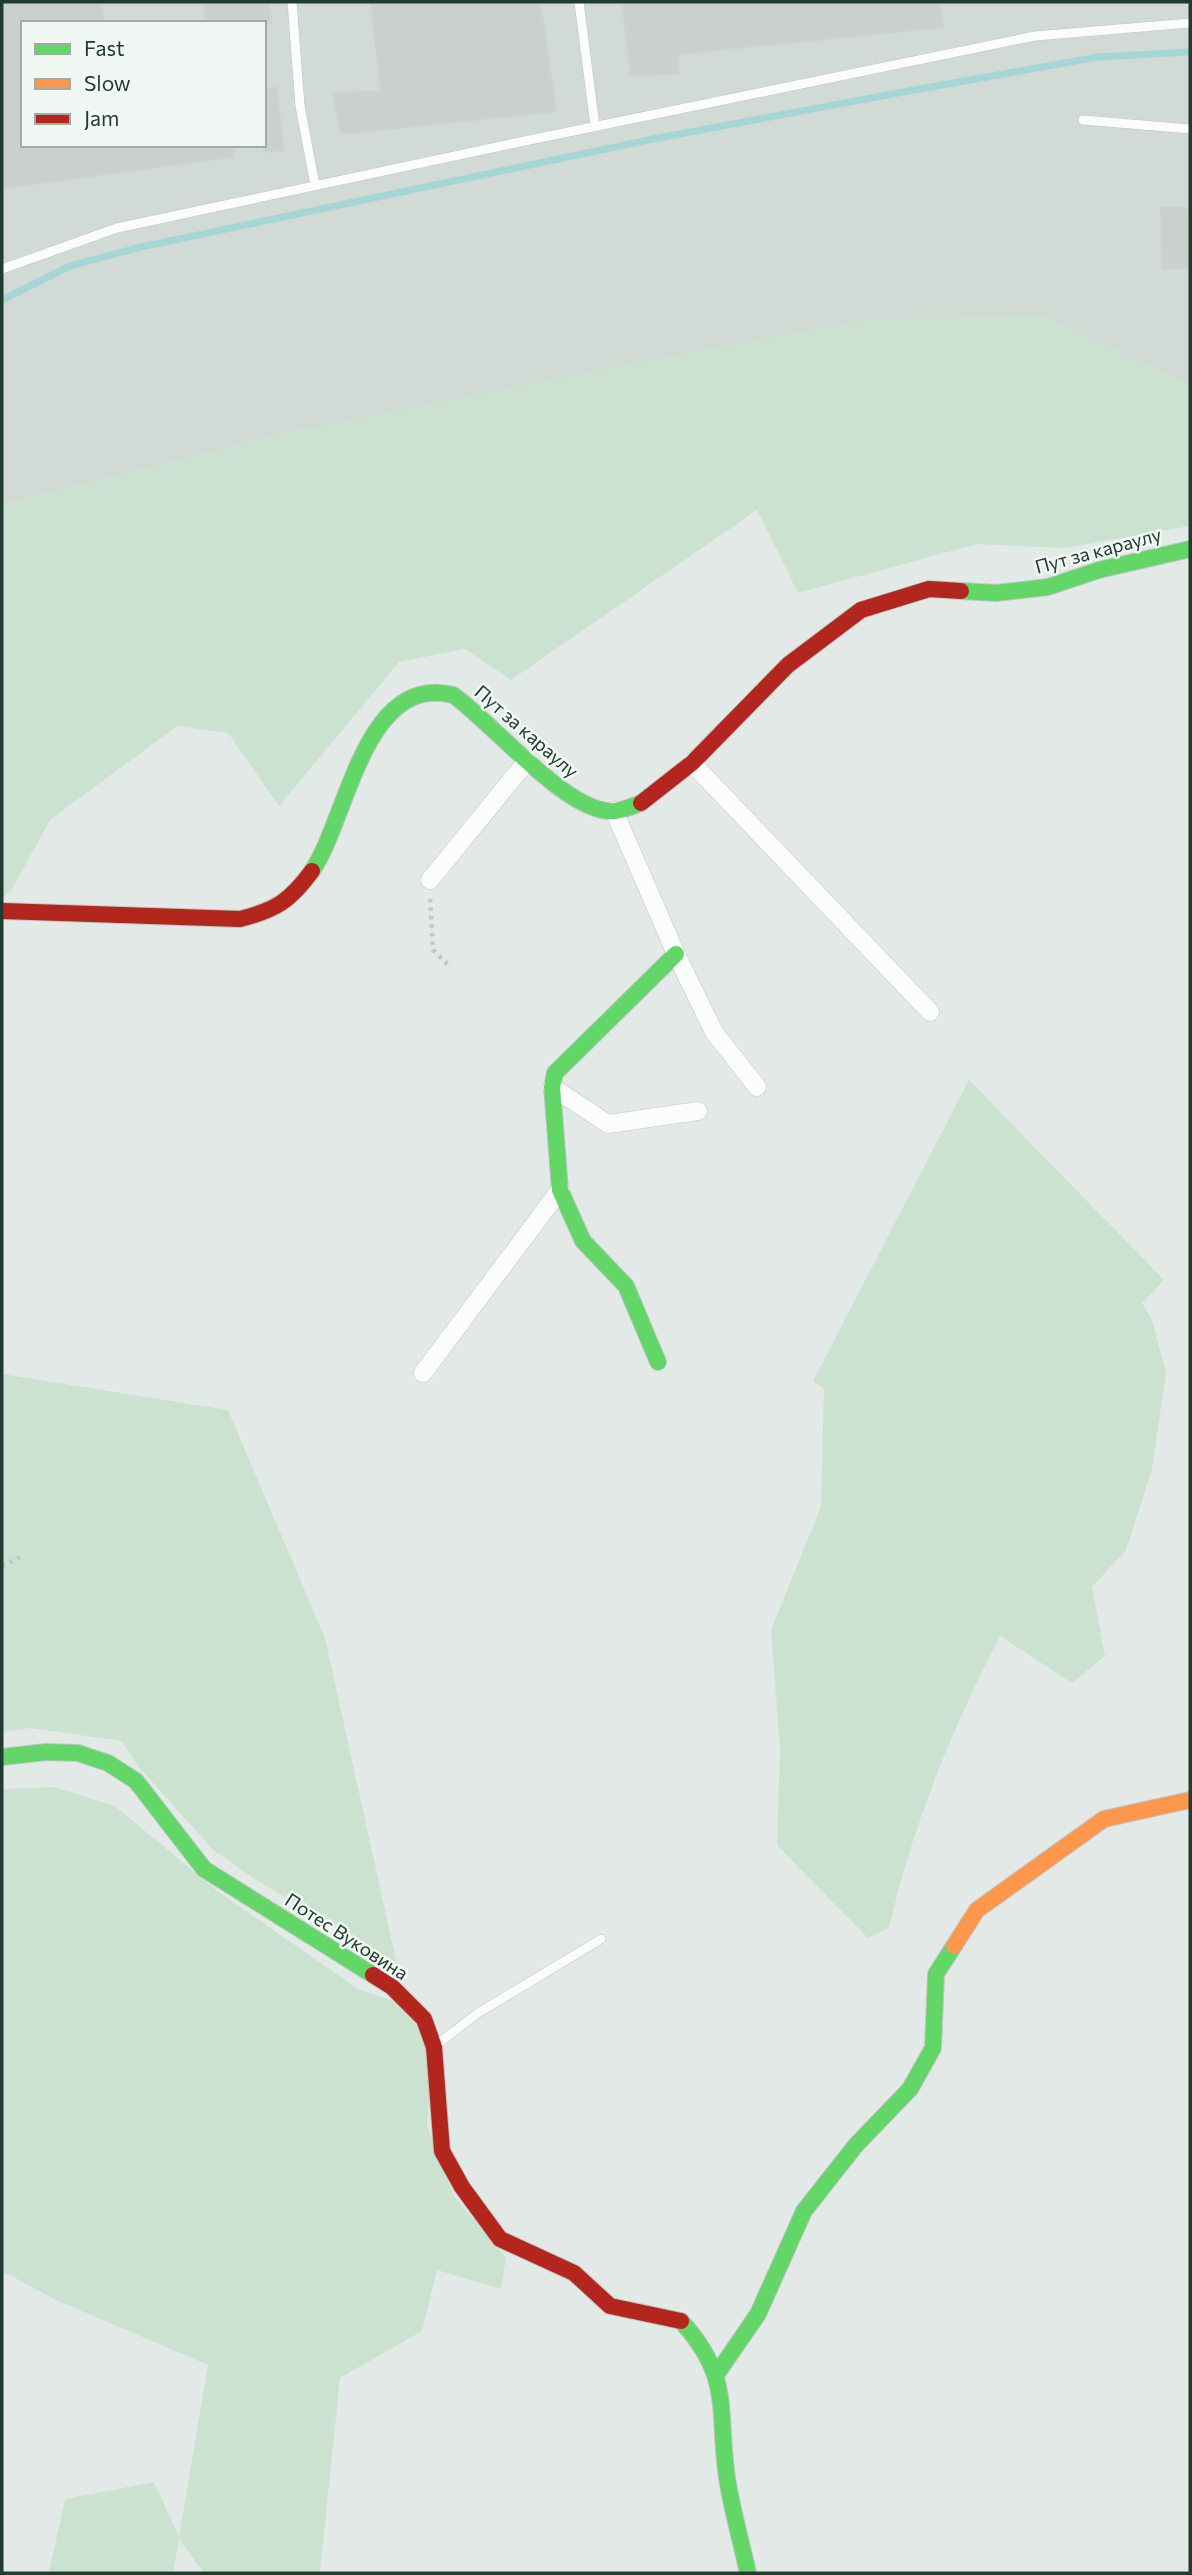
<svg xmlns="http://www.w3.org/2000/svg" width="1192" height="2575" viewBox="0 0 1192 2575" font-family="Commissioner,sans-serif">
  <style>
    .built { fill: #d1dad5; fill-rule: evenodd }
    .green { fill: #cce2d1 }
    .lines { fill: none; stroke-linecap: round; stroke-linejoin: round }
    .stream { stroke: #a5d5d6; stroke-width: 7 }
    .building { fill: #cad0cd; stroke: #ccd2cf; stroke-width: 2 }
    .lane-casing { stroke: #c0c6c3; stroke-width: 10 }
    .street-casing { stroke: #c0c6c3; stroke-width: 19 }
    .fast-casing { stroke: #bfc6c3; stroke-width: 18 }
    .slow-casing { stroke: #bfc6c3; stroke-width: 18 }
    .jam-casing { stroke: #bfc6c3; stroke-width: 18 }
    .path { stroke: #c0c9c4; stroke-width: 4.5; stroke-dasharray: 3.5 5; stroke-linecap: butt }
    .lane { stroke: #fbfcfb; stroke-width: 9 }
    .street { stroke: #fbfcfb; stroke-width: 18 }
    .fast { stroke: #63d668; stroke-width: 16 }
    .slow { stroke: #ff974d; stroke-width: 16 }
    .jam { stroke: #b3261e; stroke-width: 16 }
    .labels { text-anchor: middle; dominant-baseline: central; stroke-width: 5; stroke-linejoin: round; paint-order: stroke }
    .street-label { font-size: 19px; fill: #223b31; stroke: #f1f8f4 }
  </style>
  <rect width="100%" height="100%" fill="#e3e9e6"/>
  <path class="built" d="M2,2H1190V386L1044,316L296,431L2,505ZM23,23H264V145H23Z"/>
  <g class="green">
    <path d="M1044,316L1190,386V526L1064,548L977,544L798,593L757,510L511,680L465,649L399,662L279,806L228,733L177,726L50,820L12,889L2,899V505L296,431L638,362L872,319Z"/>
    <path d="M969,1080L1164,1280L1142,1303L1152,1320L1166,1373L1152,1469L1126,1550L1092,1587L1105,1656L1072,1683L1000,1636C952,1728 912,1827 889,1928L868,1938L777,1845L780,1749L771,1630L821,1507L824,1389L813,1381Z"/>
    <path d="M2,1374L228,1410L325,1638L397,1965L255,1879L213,1850L138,1766L122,1741L29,1728L2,1732Z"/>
    <path d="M54,1787L115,1806L216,1890L358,1989L422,2011L434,2045L427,2126L454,2196L506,2258L501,2289L437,2270L422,2331L340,2378L320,2573H204L179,2539L173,2573H49L65,2499L154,2482L179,2537L208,2365L56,2300L2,2271V1789Z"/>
  </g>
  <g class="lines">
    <path class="stream" d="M2,300L70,266L141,247L653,139L903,92L1098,57L1190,52"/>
  </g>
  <g class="building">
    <path d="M2,2H101L104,23H23V145H232L233,157L2,188Z"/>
    <path d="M204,2H269L271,23H207Z"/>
    <path d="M371,2H540L556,111L341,134L333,93L381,91Z"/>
    <path d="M622,2H939L943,27L678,54V74L631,75Z"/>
    <path d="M277,88L283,150L264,152V89Z"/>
    <path d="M1161,208H1190V268L1162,269Z"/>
  </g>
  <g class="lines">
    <g class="lane-casing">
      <g id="lane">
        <path d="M292,2L300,106L315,185"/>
        <path d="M579,2L595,126"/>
        <path d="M1083,120L1190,129"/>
        <path d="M2,269L117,228L515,143L1035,36L1190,23"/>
        <path d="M435,2046L478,2013L601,1939"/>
      </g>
    </g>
    <g class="street-casing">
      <g id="street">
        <path d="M692,763L930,1012"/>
        <path d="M614,811L676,954L714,1032L757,1087"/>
        <path d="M430,880L527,761"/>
        <path d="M552,1087L608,1124L698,1111"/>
        <path d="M423,1373L560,1190"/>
      </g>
    </g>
    <g class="fast-casing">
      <g id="fast">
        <path d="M961,591L996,593L1048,587L1099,570L1190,549"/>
        <path d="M312,871C348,818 364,673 453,695C491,721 569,816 615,811C624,810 633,806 641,803"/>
        <path d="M658,1362L626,1286L583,1241L560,1190L552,1087L555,1073L676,954"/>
        <path d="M2,1757L46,1752L78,1753L108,1763L136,1781L204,1869L373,1975"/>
        <path d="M681,2321C733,2378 717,2410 727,2478C732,2510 741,2541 748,2573"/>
        <path d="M716,2375L758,2314L804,2211L856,2145L910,2089L933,2048L936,1974L954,1946"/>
      </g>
    </g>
    <g class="slow-casing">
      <path id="slow" d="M954,1946L977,1910L1104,1819L1190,1800"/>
    </g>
    <g class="jam-casing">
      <g id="jam">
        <path d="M641,803L692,763L788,665L861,610L929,589L961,591"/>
        <path d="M2,911L240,919C276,910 290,901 312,871"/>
        <path d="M373,1975L392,1987L424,2019L434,2047L442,2151L462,2187L500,2239L574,2273L610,2306L681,2321"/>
      </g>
    </g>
    <g class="path">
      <path d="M430,899L433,950L451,968"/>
      <path d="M2,1566L20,1557"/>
    </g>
    <use href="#lane" class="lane"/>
    <use href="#street" class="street"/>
    <use href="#fast" class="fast"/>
    <use href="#slow" class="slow"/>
    <use href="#jam" class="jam"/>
  </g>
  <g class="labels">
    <g class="street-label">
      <text transform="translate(1098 550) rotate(-15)">Пут за караулу</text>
      <text transform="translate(527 731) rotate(41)">Пут за караулу</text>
      <text transform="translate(347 1936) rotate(33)">Потес Вуковина</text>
    </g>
  </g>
  <rect width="1192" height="2575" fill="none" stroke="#223b31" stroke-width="7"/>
  <rect x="21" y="21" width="245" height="126" fill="#f1f8f4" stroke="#9eaca6" stroke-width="2"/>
  <rect x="35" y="44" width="35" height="10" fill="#63d668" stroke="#9eaca6" stroke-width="2"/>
  <text x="84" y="56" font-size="21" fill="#223b31">Fast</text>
  <rect x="35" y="79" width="35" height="10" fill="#ff974d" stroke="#9eaca6" stroke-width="2"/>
  <text x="84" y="91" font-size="21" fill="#223b31">Slow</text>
  <rect x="35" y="114" width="35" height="10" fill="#b3261e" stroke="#9eaca6" stroke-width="2"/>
  <text x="84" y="126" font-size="21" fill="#223b31">Jam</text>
</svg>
